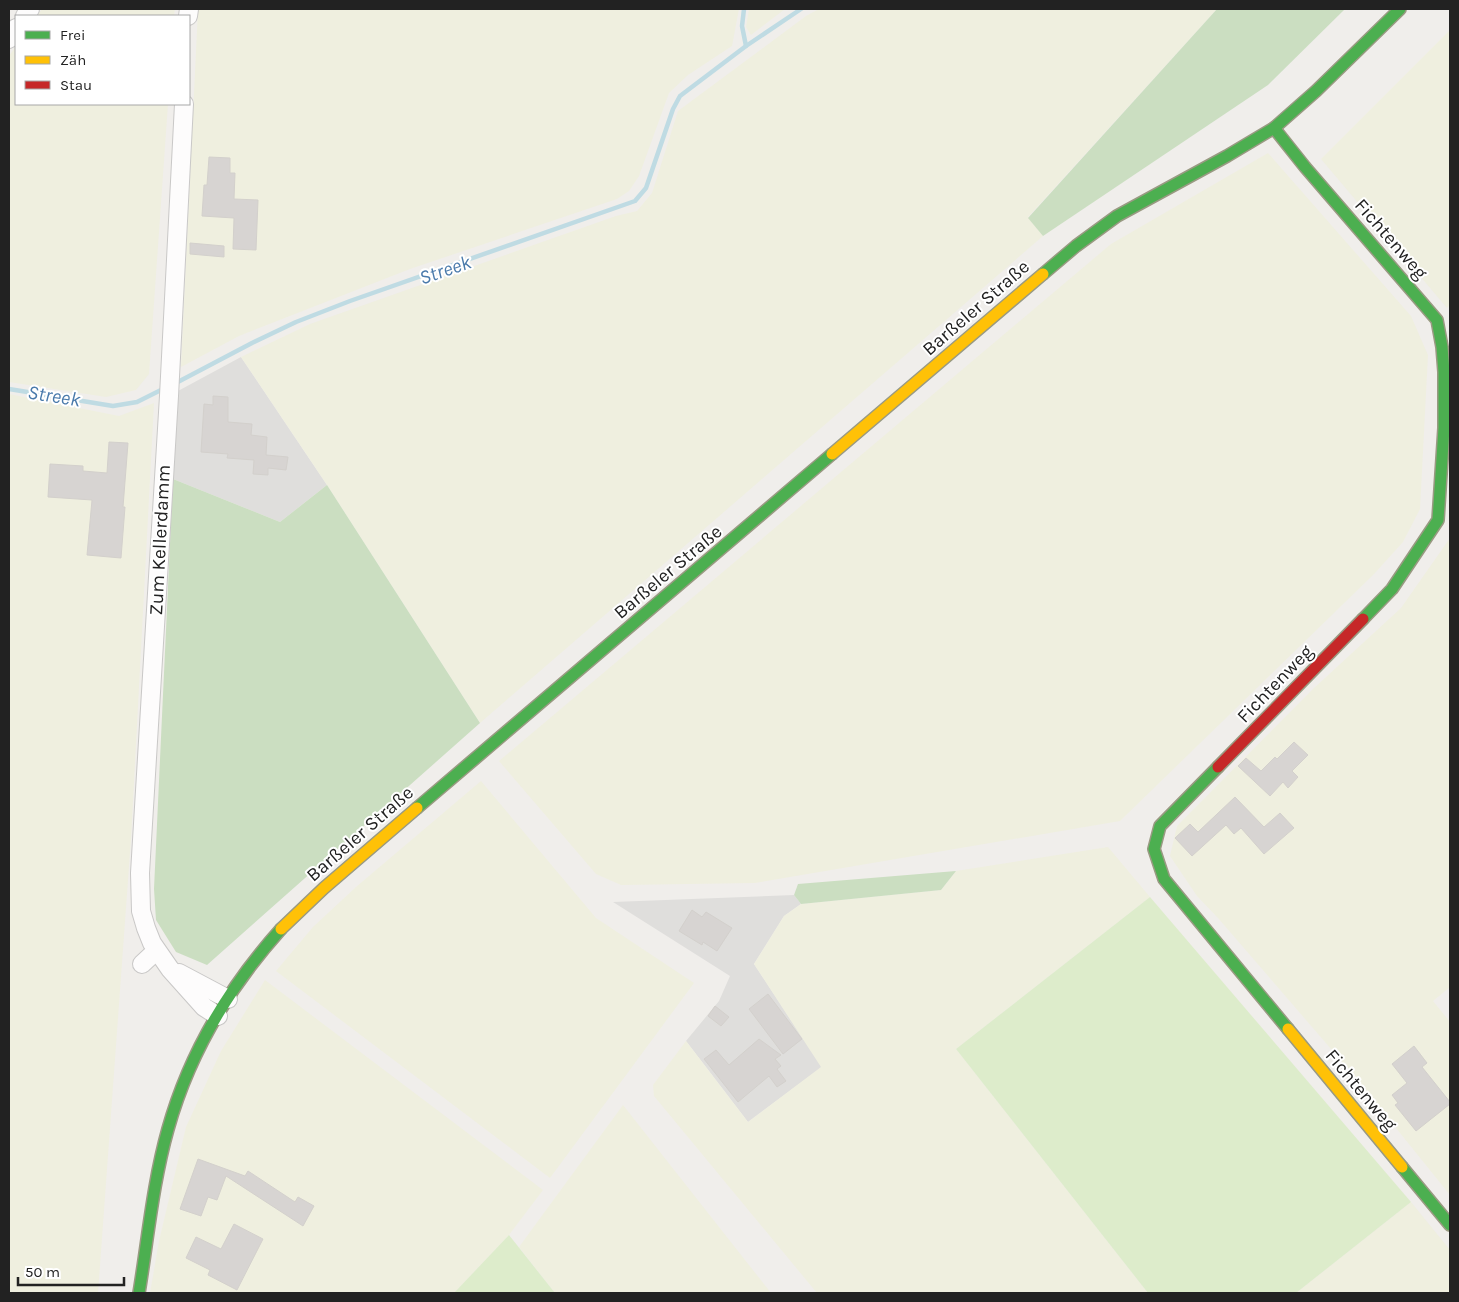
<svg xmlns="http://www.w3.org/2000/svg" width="1459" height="1302" viewBox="0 0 1459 1302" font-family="Karla,sans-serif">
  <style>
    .residential { fill: #dfdedc }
    .farmland { fill: #efefdf }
    .grass { fill: #ddeccb }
    .forest { fill: #cbdec1 }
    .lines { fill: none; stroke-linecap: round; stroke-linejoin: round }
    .stream { stroke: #bfdbe3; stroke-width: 4.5 }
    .building { fill: #d7d4d2; stroke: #d3d0cc }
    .street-casing { stroke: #c9c8c7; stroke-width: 20 }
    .fast-casing { stroke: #999a82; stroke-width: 14 }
    .slow-casing { stroke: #999a82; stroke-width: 14 }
    .jam-casing { stroke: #999a82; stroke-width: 14 }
    .street { stroke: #fdfcfc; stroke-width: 18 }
    .fast { stroke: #4caf50; stroke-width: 11 }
    .slow { stroke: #ffc107; stroke-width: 11 }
    .jam { stroke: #c62828; stroke-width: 11 }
    .labels { text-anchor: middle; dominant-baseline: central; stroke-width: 4; stroke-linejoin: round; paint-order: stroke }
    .street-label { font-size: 19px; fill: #222; stroke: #fff }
    .water-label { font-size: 20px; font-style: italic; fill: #4a7aab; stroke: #fff }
  </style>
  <rect width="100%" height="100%" fill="#f0eeeb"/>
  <g class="residential">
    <path d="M241,357L327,485L280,522L173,479L178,391Z"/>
    <path d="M794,895L801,904L784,916L754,964L822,1067L748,1122L686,1041L719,1001L730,976L613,902Z"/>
  </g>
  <g class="farmland">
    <path d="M42,9H175L174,16H37Z"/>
    <path d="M198,9H739L732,46L688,75L669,93L639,176L629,191L617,199L410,269L239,336L181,367Z"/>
    <path d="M749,9H785L751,35L746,27Z"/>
    <path d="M819,9H1217L1028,217L1043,236L480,723L327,485L241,357L310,324L616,216L637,211L652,193L678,111L806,16Z"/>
    <path d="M1450,30V305L1447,308L1321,159Z"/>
    <path d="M16,46V104H168L149,374L136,390L106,397L9,382V56Z"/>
    <path d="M1268,153L1411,316L1428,355L1420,509L1403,542L1374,574L1120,821L755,883L621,885L596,874L499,761L1111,244Z"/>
    <path d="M9,394L119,416L154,403L131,839L98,1293H9Z"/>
    <path d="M1450,538V987L1433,1001L1450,1022V1195L1350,1071L1218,918L1197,896L1170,856L1177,826L1313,689L1401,608Z"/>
    <path d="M481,781L596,918L694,983L550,1178L276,971L313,927L356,887Z"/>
    <path d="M1108,847L1150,897L956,1049L1148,1293H817L654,1096L653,1085L686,1041L748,1122L821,1067L754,964L784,916L801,904L941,890L956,871Z"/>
    <path d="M265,980L543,1190L509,1235L454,1293H150L159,1241L186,1127L221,1051Z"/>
    <path d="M623,1105L771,1293H555L519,1247Z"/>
    <path d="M1411,1202L1450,1250V1293H1296Z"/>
  </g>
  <g class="grass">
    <path d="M1150,897L1411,1202L1296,1293H1148L956,1049Z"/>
    <path d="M509,1235L555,1293H454Z"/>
  </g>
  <g class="forest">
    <path d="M1217,9H1345L1268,85L1043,236L1028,218Z"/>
    <path d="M173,479L280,522L327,485L480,723L207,965L176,952L156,920L154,889Z"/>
    <path d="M956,871L941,890L801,904L794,895L798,884Z"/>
  </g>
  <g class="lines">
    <g class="stream">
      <path d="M744,9L742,26L746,46"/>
      <path d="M174,384L252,343L296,322L350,301L635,201L646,188L673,109L680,96L746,46L801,9"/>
      <path d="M9,389L113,406L137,402L165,388"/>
    </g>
  </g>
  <g class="building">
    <path d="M209,157L230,158V173H235L234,199L258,200L256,250L233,249L234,218L202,216L204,185H207Z"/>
    <path d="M190,243L224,246V257L190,254Z"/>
    <path d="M213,396L228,397V422L252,424L251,435L267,437L266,455L288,457L286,470L268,468V475L253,474L254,460L227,458L228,454L201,452L204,404L213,405Z"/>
    <path d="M109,442L128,443L123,507H125L121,558L87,555L92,500L48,497L50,464L83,466V471L107,473Z"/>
    <path d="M1294,742L1308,755L1292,771L1298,777L1288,788L1283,782L1270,796L1238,766L1246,758L1261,771L1275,757L1277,759Z"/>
    <path d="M1235,797L1264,827L1280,813L1294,828L1264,854L1241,828L1234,834L1226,825L1192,856L1175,838L1190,824L1198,832Z"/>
    <path d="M692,910L702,917L706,912L732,928L717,951L703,942L702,945L679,931Z"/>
    <path d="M768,994L802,1039L783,1054L749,1009Z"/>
    <path d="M715,1006L729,1017L721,1026L708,1016Z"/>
    <path d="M759,1039L781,1055L775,1059L781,1066L777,1069L786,1081L777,1087L769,1076L738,1102L704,1059L716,1050L729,1065Z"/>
    <path d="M1414,1046L1427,1063L1422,1067L1450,1102V1104L1416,1131L1395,1105L1398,1103L1392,1095L1407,1083L1392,1064Z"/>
    <path d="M198,1159L245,1176L248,1171L295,1202L298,1197L314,1206L303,1226L226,1176L217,1200L208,1197L201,1216L180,1209Z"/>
    <path d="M234,1224L263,1239L237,1290L208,1275L210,1270L186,1258L196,1237L221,1249Z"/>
  </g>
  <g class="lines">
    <g class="street-casing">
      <g id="street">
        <path d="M25,16L30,9"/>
        <path d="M188,16L189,9"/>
        <path d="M9,39L16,28"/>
        <path d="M184,104L169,396L140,873L141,911L146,928L152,943L170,969L204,1007L218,1016"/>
        <path d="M142,964L156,951"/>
        <path d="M179,973L228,999"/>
      </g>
    </g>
    <g class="fast-casing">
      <g id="fast">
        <path d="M1274,128L1305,167L1437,320L1442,347L1444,372V428L1438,520L1392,589L1363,619"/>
        <path d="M1043,274L1076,246L1117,216L1227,156L1274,128L1316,91L1400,9"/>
        <path d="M1218,767L1160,826L1154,849L1164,879L1288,1029"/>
        <path d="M417,808L832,454"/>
        <path d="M1402,1167L1450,1225"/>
        <path d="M139,1293C148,1238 153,1182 168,1129C189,1054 229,987 281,929"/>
      </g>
    </g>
    <g class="slow-casing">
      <g id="slow">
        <path d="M832,454L1043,274"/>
        <path d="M281,929L324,888L417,808"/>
        <path d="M1288,1029L1402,1167"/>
      </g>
    </g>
    <g class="jam-casing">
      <path id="jam" d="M1218,767L1363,619"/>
    </g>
    <use href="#street" class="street"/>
    <use href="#fast" class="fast"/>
    <use href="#slow" class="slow"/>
    <use href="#jam" class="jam"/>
  </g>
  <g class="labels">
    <g class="street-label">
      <text transform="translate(1391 239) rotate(49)">Fichtenweg</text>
      <text transform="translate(976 308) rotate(-41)">Barßeler Straße</text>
      <text transform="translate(160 540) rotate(-87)">Zum Kellerdamm</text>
      <text transform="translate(668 572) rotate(-40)">Barßeler Straße</text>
      <text transform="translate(1275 684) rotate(-46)">Fichtenweg</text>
      <text transform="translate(360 834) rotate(-41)">Barßeler Straße</text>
      <text transform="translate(1361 1090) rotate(50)">Fichtenweg</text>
    </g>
    <g class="water-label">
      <text transform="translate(445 270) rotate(-19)">Streek</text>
      <text transform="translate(54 396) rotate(9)">Streek</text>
    </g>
  </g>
  <rect width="1459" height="1302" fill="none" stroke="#222222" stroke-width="20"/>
  <rect x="15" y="15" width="175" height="90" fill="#ffffff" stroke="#a7a7a7"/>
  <rect x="25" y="31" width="25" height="8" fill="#4caf50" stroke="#a7a7a7"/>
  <text x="60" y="40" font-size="15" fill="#222222">Frei</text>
  <rect x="25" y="56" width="25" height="8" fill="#ffc107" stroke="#a7a7a7"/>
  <text x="60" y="65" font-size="15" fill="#222222">Zäh</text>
  <rect x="25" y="81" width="25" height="8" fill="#c62828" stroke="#a7a7a7"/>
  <text x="60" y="90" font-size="15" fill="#222222">Stau</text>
  <path d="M18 1277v8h106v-8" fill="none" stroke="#222222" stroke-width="2.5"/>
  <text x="25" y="1277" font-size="15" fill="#222222" stroke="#ffffff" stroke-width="4" paint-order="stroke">50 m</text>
</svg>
